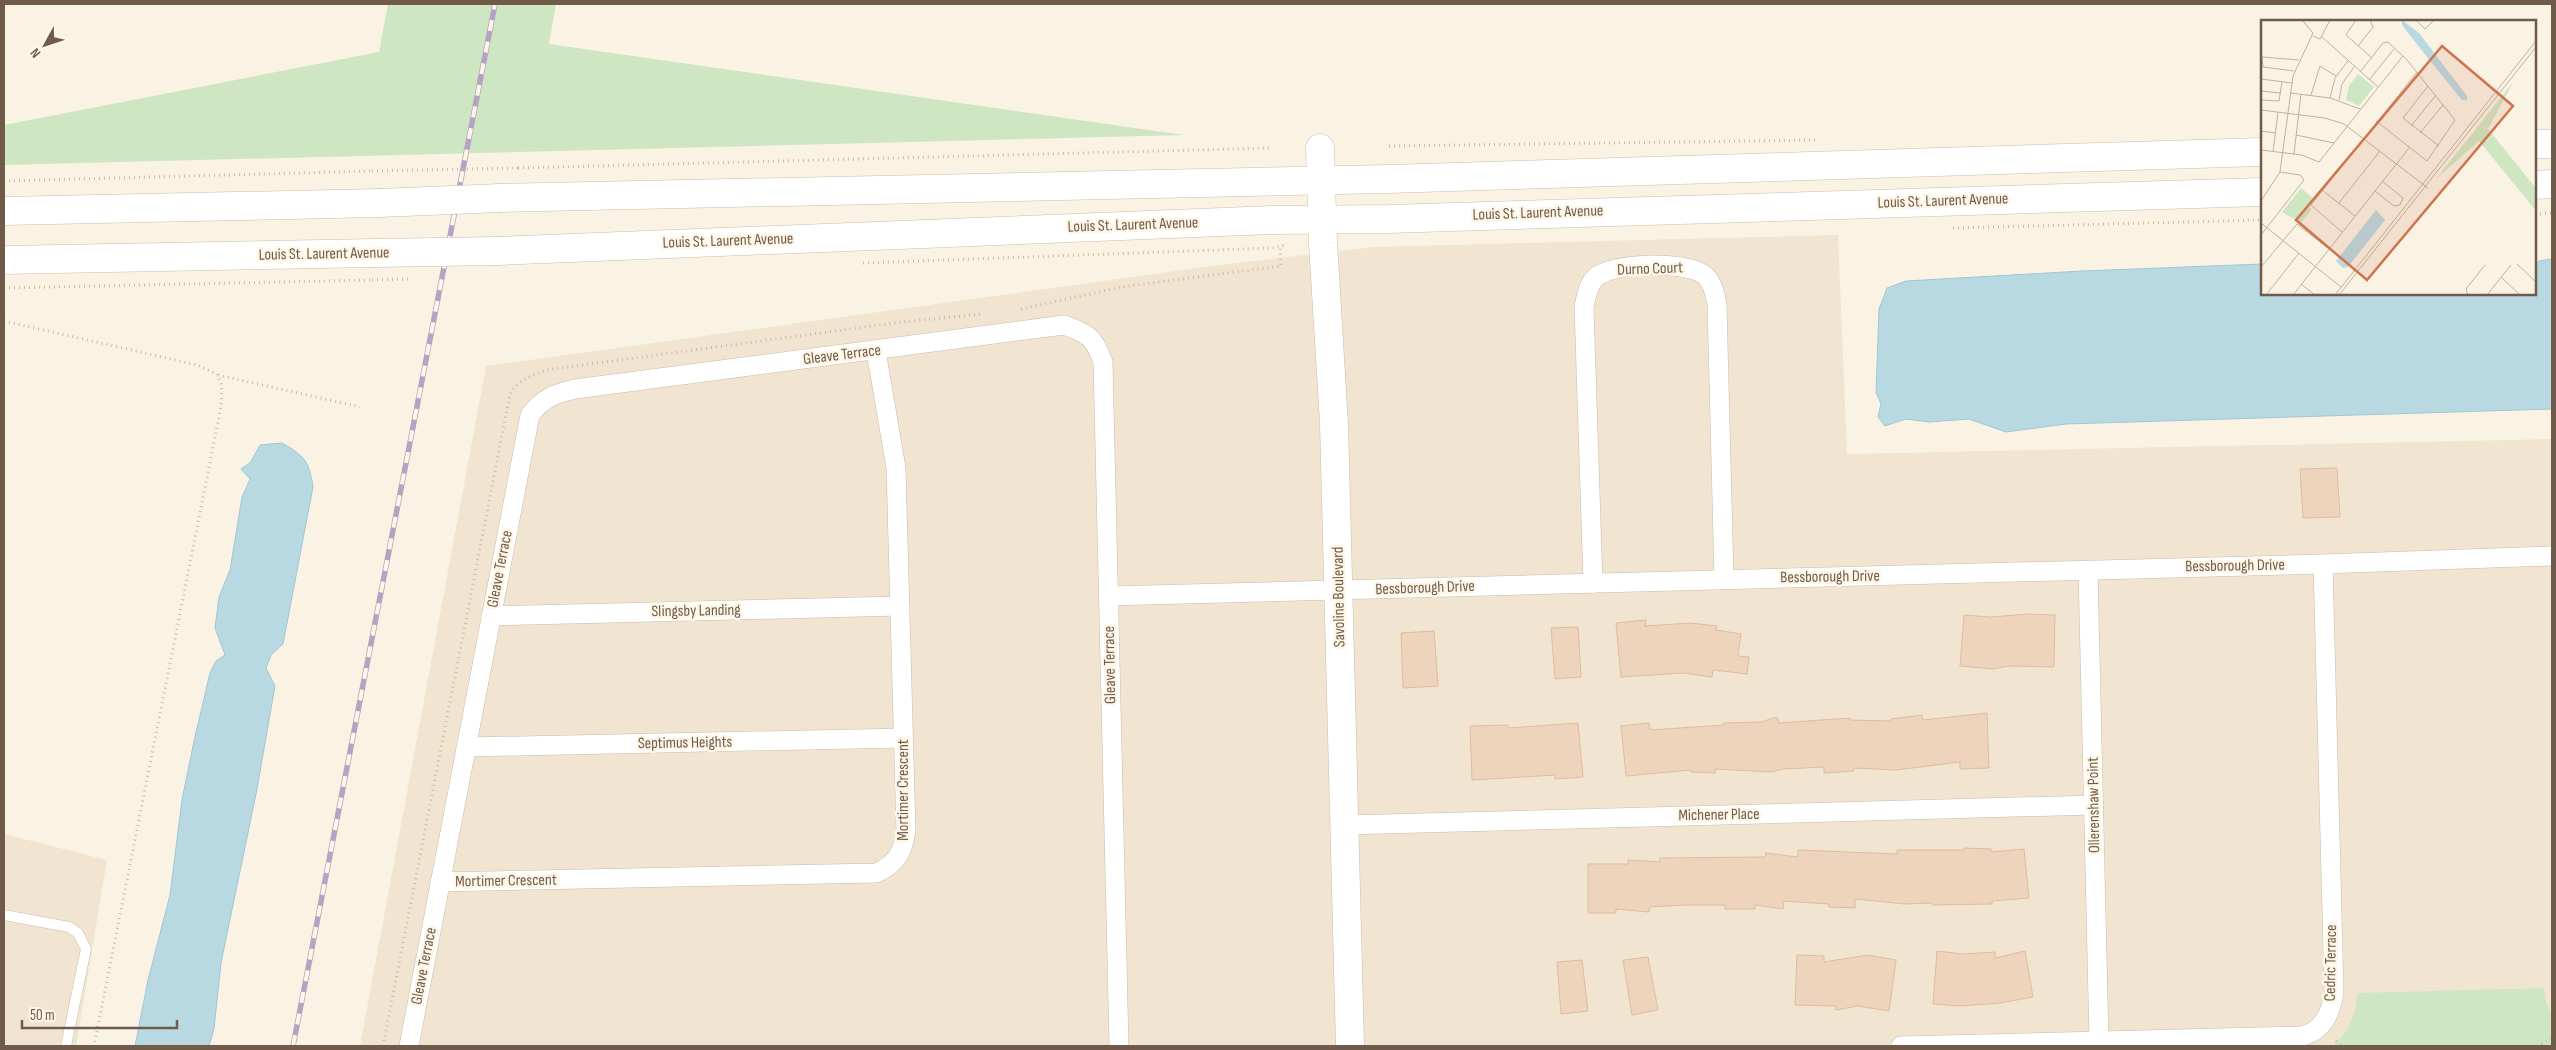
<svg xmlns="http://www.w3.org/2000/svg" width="2556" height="1050" viewBox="0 0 2556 1050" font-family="'Sofia Sans Condensed',sans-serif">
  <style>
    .residential { fill: #f1e5d1 }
    .green { fill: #cee7c2 }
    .water { fill: #b9d9e2; stroke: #a0c7d3 }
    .building { fill: #eed4bc; stroke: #dfbc9e }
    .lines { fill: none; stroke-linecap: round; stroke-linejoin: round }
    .lane-casing { stroke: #cabbaa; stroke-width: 11 }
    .street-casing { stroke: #cabbaa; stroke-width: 20 }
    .secondary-casing { stroke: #cdbca8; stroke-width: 29 }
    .path { stroke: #d2b8a0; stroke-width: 3; stroke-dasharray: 1 4; stroke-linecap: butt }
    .lane { stroke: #fff; stroke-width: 10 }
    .street { stroke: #fff; stroke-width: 19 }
    .secondary { stroke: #fff; stroke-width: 28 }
    .rail-casing { stroke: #b6a2c2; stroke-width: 5.5 }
    .rail { stroke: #fef7e8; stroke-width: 4; stroke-dasharray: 11; stroke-linecap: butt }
    .secondary-bridge-casing { stroke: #cdbca8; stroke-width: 29; stroke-linecap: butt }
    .path-bridge { stroke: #d2b8a0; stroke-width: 3; stroke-dasharray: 1 4; stroke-linecap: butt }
    .secondary-bridge { stroke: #fff; stroke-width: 28 }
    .labels { text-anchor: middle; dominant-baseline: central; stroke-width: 5; stroke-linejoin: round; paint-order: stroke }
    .street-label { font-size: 16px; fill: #705b4b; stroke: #fef7e8 }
    .inset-road { fill: none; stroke: #bfb1a1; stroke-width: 1 }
    .view { fill: #cd754e; fill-opacity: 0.15; stroke: #cd754e; stroke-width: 2.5 }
    .inset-edge { fill: none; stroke: #705b4b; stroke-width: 2.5 }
  </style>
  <rect width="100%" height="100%" fill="#faf3e3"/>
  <g class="residential">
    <path d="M1838,235L1847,454L2552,439V1046H360L486,366L1220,265L1373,247Z"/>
    <path d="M4,834L107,860L76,1046H4Z"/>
  </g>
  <g class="green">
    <path d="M388,4H556L549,44L1184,135L4,165V125L379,52Z"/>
    <path d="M2544,988L2546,1002L2552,1015V1046H2333C2349,1030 2356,1016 2357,993Z"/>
  </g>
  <g class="water">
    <path d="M2552,259V409L2066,424L2006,432L1969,419L1929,422L1906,419L1885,426L1878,417L1881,404L1876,392L1879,309L1887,288L1906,281L2082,271L2262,264V294H2535V265L2539,261Z"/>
    <path d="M282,443C305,456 309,461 313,487L283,644L271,655L266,668L275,686L257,789L221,963L214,1029L209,1046H135L148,980L170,895L182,800L194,741L210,673L216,661L225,655L215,628L219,597L230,570L242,497L250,479L241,469L250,463L260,445Z"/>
  </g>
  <g class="building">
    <path d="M2337,468L2340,517L2303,518L2300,469Z"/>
    <path d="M2027,614L2055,615L2054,667L2009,666L1993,669L1960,666L1964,615L1991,617Z"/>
    <path d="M1646,620L1645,626L1690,623L1717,626L1716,630L1741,634L1738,656L1749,657L1747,674L1713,670L1712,677L1683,673L1621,677L1616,623Z"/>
    <path d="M1578,627L1581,677L1555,679L1551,628Z"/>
    <path d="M1434,631L1438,686L1403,688L1401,633Z"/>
    <path d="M1987,713L1989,768L1960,769V762L1896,770L1854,768V771L1824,773V767L1783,769L1772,772L1715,769V773L1691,772V770L1626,776L1621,726L1649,723L1650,730L1724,725V723L1761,722L1777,717L1779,723L1850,718V720L1891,721V719L1922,715L1923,720Z"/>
    <path d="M1578,723L1583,777L1555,779V775L1472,780L1470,726L1508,725V728Z"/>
    <path d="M1964,848L1991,849V852L2024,849L2029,898L1992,901V904L1932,905V903L1905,904L1855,899V908L1829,907V904L1784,901L1783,909L1755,905V909H1725V905H1686L1650,907L1649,912L1616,909V913H1588V864H1628V860L1660,862V858L1765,857L1766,853L1798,857V850L1897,854V850H1964Z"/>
    <path d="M1937,951L1963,954L1995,952V958L2025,951L2033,997L2000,1003L1960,1006L1933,1004Z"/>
    <path d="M1797,955L1824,956V962L1868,955L1896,960L1889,1011L1858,1006L1836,1010L1835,1006L1795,1005Z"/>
    <path d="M1648,957L1658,1010L1632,1015L1623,960Z"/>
    <path d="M1582,960L1588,1011L1561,1014L1557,962Z"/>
  </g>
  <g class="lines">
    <g class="lane-casing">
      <path id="lane" d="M4,915L69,927L78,933L86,949L66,1046"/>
    </g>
    <g class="street-casing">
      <g id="street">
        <path d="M2088,570L2099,1041"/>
        <path d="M1593,583L1584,307C1586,297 1588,285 1595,278C1612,262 1683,261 1703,274C1712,280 1715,293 1717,304L1724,579"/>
        <path d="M1108,596L2323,564L2552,556"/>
        <path d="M491,616L900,606"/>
        <path d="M466,747L903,738"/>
        <path d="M1345,825L2094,805"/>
        <path d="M440,882L876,873C897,864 903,852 906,830L896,468L876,351"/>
        <path d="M409,1046L530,415C543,398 554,394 575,389L1064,325C1089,334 1094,337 1103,362L1119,1046"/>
        <path d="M1901,1046L2302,1036C2323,1031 2331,1013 2334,992L2323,564"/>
      </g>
    </g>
    <g class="secondary-casing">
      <g id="secondary">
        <path d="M2535,144H2552"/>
        <path d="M1320,148L1323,243L1334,423L1350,1046"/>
        <path d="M2535,185L2552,184"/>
        <path d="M501,198L1388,179L2262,152"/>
        <path d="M4,211L379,203"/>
        <path d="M498,251L1272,220L1388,219L2262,192"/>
        <path d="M4,260L374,253"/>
      </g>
    </g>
    <g class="path">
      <path d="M1389,146L1819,140"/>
      <path d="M518,168L1271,148"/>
      <path d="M4,181L372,171"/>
      <path d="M2535,214L2552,213"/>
      <path d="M1953,228L2262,220"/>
      <path d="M863,263L1272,248L1286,245"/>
      <path d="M4,288L372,280"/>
      <path d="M1021,309L1121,287L1281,266L1280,248"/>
      <path d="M4,321L197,365L217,374L222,386L221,407L94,1046"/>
      <path d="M218,375L360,407"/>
      <path d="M2336,1041L2341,1046"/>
      <path d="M383,1046L510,394C519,379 531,376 546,370L894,323L980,314"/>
      <path d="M2537,1046L2552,1038"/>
    </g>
    <use href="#lane" class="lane"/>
    <use href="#street" class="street"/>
    <use href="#secondary" class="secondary"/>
    <g class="rail-casing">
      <path id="rail" d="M293,1046L495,4"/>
    </g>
    <use href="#rail" class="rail"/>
    <g class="secondary-bridge-casing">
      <g id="secondary-bridge">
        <path d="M379,203L501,198"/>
        <path d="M374,253L498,251"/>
      </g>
    </g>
    <g class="path-bridge">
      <path d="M372,171L518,168"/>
      <path d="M372,280L408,279"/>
    </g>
    <use href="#secondary-bridge" class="secondary-bridge"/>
  </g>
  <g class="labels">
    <g class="street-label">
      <text transform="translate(1943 201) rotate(-2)">Louis St. Laurent Avenue</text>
      <text transform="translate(1538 213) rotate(-2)">Louis St. Laurent Avenue</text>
      <text transform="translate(1133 225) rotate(-2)">Louis St. Laurent Avenue</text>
      <text transform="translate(728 241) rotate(-2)">Louis St. Laurent Avenue</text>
      <text transform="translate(324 254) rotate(-1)">Louis St. Laurent Avenue</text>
      <text transform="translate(1650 269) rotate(-2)">Durno Court</text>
      <text transform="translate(842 355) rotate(-7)">Gleave Terrace</text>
      <text transform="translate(2235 566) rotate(-1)">Bessborough Drive</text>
      <text transform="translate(500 569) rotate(-79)">Gleave Terrace</text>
      <text transform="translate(1830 577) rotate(-1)">Bessborough Drive</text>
      <text transform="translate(1425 588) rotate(-2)">Bessborough Drive</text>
      <text transform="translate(1339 597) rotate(-91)">Savoline Boulevard</text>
      <text transform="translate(696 611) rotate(-1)">Slingsby Landing</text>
      <text transform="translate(1110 665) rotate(-91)">Gleave Terrace</text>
      <text transform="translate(685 743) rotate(-1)">Septimus Heights</text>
      <text transform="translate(903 790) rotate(-90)">Mortimer Crescent</text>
      <text transform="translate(2094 805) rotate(-91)">Ollerenshaw Point</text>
      <text transform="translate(1719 815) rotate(-1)">Michener Place</text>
      <text transform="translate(506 881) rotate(-1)">Mortimer Crescent</text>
      <text transform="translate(2331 963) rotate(-89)">Cedric Terrace</text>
      <text transform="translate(424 966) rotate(-79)">Gleave Terrace</text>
    </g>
  </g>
  <g transform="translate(2261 20)">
    <rect width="275" height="275" fill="#faf3e3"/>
    <path d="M97,54L113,67L98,86L85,80L88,66ZM253,61L227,109L275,168V191L218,121L175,159ZM40,168L52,178L48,184L50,190L40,203L21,192Z" fill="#cee7c2"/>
    <path d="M141,0L158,13L206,76V80H201L170,42L141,5ZM115,190L124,200L87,247L82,248L75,241Z" fill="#b9d9e2"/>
    <path class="inset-road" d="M41,0L52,13M95,0L85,15L111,38M155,0L164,9L173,0M52,16L59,19L69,0M61,17L117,67M97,26L112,7L109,0M33,51L2,47L1,37L38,40M99,52L122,23L127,22L146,40L194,100L166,141L115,101M0,59L31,63M108,60L133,29M167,66L142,98L178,126M0,71L19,73M29,73L69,78L99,89M50,75L59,46L75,56M69,78L74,58L87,41M0,80L18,81L21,62M78,80L81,64L93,47M0,90L64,98L83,104L167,168M150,106L175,75M0,111L15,113M159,113L182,85M35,115L73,123M0,130L41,135L58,142L142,36M12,132L17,92M33,134L40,74M61,170L94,196M114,171L133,186L139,185L142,178L121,161M0,181L19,152L32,56L52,13M78,183L119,131M0,203L80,267M81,212L50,185L156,52M0,215L43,160L39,155L19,152M256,244L275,262M0,247L36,204L68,229M240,257L259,275M40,264L54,275M5,275L38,233M32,275L148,128M74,275L275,21M78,275L275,27M207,275L205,269L224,245M226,275L250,245"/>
    <path class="view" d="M181,26L252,86L106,260L35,200Z"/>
    <rect width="275" height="275" class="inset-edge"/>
  </g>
  <rect width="2556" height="1050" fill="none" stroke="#705b4b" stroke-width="10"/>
  <g transform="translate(45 45) rotate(230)" stroke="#fef7e8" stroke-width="4" paint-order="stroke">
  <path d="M0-4L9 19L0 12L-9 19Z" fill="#705b4b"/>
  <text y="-8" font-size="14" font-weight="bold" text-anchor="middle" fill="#705b4b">N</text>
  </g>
  <path d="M22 1020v8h155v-8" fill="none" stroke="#705b4b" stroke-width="2.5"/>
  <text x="30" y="1020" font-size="15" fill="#705b4b" stroke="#fef7e8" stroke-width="4" paint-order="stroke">50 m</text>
</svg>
